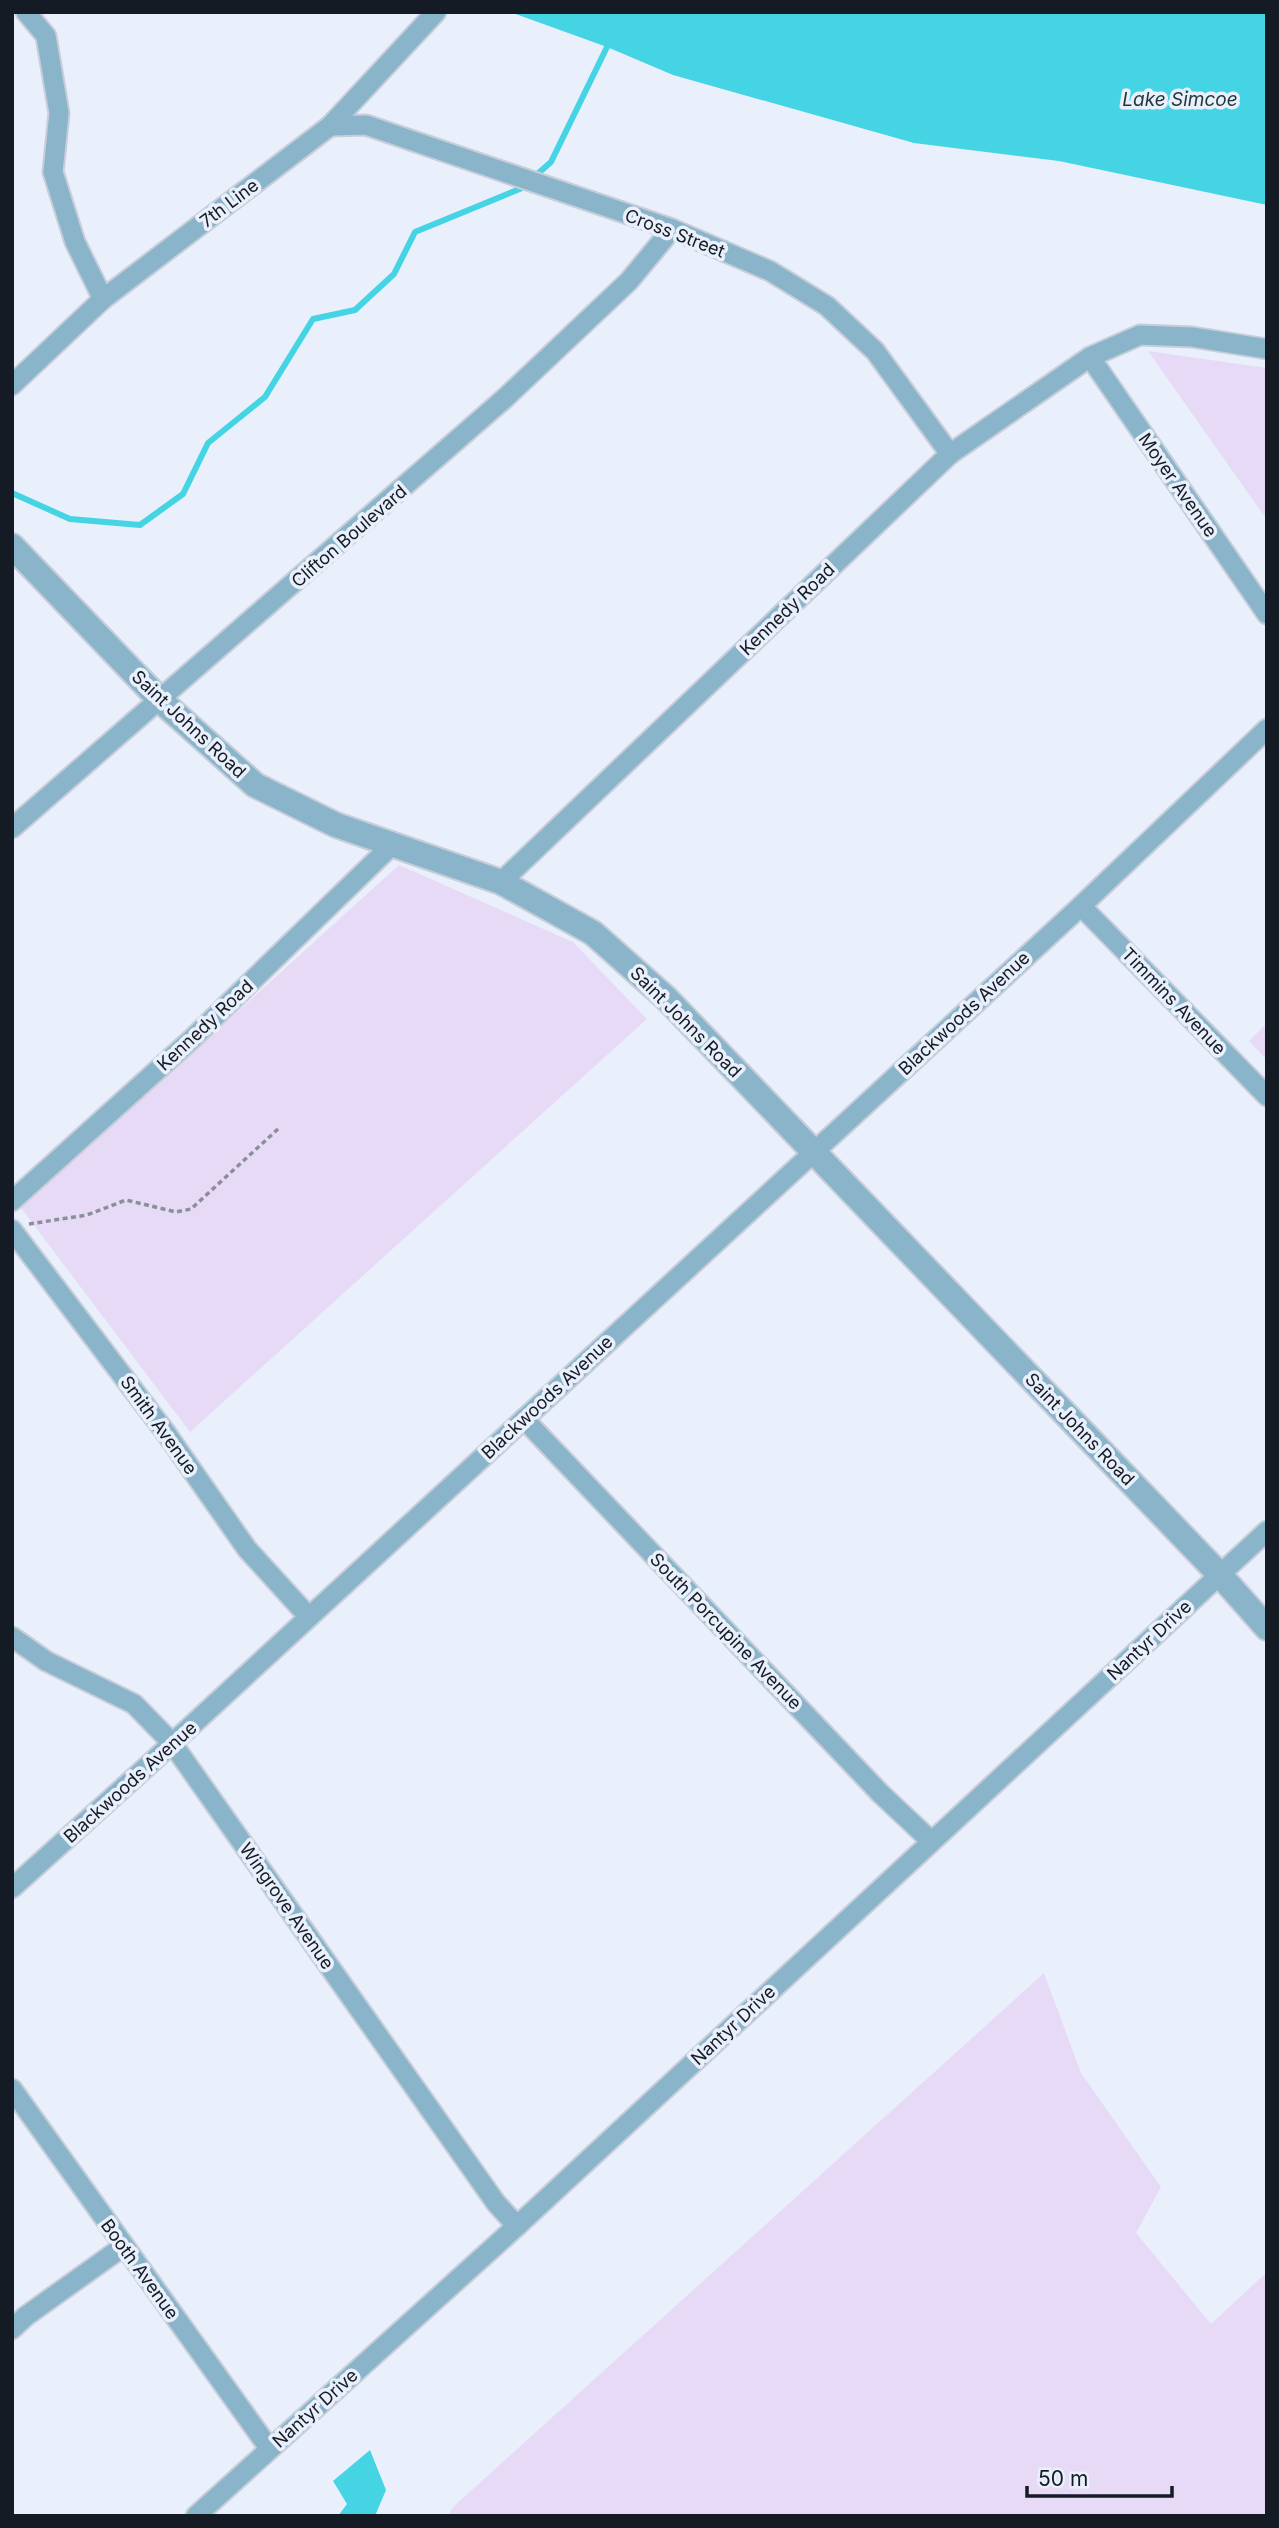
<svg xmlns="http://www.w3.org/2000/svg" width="1279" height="2528" viewBox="0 0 1279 2528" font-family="Inter,sans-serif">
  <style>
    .green { fill: #e7daf6 }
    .water { fill: #45d4e4 }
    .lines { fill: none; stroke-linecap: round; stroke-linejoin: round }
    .stream { stroke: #45d4e4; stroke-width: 6 }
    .minor-casing { stroke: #c7ced9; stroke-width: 23 }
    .tertiary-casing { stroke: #c7ced9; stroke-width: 28 }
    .path { stroke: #89909a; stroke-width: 3.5; stroke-dasharray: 5 3.5; stroke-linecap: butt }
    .minor { stroke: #8ab4c9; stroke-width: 19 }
    .tertiary { stroke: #8ab4c9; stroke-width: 24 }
    .labels { text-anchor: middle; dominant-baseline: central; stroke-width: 7; stroke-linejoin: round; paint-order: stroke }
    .street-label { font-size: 18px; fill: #141b24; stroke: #e9f0fb }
    .water-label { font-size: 19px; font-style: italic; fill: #1f363a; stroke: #e9f0fb }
  </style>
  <rect width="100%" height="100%" fill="#e9f0fb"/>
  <g class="green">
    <path d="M1148,351L1267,368V520Z"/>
    <path d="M399,865L573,942L647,1019L190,1432L21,1208Z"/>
    <path d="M1267,1023V1060L1249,1041Z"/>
    <path d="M1044,1973L1081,2073L1161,2187L1136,2233L1211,2324L1267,2272V2516H448L453,2507Z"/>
  </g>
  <g class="water">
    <path d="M510,12H1267V205L1059,161L914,143L673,75L607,47Z"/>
    <path d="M370,2450L386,2490L375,2516H338L347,2504L333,2481Z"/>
  </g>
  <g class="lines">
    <g class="stream">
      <path d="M534,177L551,162L607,47"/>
      <path d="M12,493L70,519L140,525L183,494L208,443L265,397L313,319L355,310L394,274L415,232L522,188L526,184"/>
    </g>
    <g class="minor-casing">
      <g id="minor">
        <path d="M26,12L46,36L59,113L53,172L75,242L103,299"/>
        <path d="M330,126L366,125L672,229L770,271L827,306L875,351L950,454"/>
        <path d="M1090,357L1267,614"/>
        <path d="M12,385L103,299L330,126L436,12"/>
        <path d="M12,828L504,399L629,281L672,229"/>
        <path d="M501,882L950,454L1090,357L1140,335L1192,337L1267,349"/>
        <path d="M1081,906L1267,1096"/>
        <path d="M12,1201L193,1038L392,845"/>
        <path d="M12,1230L166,1433L247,1549L308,1616"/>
        <path d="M524,1419L880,1793L931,1841"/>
        <path d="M12,1637L46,1661L134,1704L172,1743L496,2203L517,2226"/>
        <path d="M12,1888L153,1761L1081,906L1267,729"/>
        <path d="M12,2089L269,2448"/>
        <path d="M12,2329L26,2316L124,2246"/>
        <path d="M196,2516L517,2226L1267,1531"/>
      </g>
    </g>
    <g class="tertiary-casing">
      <path id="tertiary" d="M12,546L161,701L255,785L336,825L501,882L593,933L666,998L1220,1575L1267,1628"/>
    </g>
    <path class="path" d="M29,1224L87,1215L126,1200L176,1212L191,1209L278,1129"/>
    <use href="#minor" class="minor"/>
    <use href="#tertiary" class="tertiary"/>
  </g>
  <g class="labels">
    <g class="street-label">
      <text transform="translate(229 203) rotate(-37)">7th Line</text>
      <text transform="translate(675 233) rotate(21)">Cross Street</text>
      <text transform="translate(1178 485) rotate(55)">Moyer Avenue</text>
      <text transform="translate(349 536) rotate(-41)">Clifton Boulevard</text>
      <text transform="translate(787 609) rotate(-44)">Kennedy Road</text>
      <text transform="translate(189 724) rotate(43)">Saint Johns Road</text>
      <text transform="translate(1174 1001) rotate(46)">Timmins Avenue</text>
      <text transform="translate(964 1013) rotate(-43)">Blackwoods Avenue</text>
      <text transform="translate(686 1022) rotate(45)">Saint Johns Road</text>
      <text transform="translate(205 1025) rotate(-43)">Kennedy Road</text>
      <text transform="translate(547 1397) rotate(-43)">Blackwoods Avenue</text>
      <text transform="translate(159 1425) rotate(54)">Smith Avenue</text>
      <text transform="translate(1080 1429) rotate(46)">Saint Johns Road</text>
      <text transform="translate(726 1631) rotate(46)">South Porcupine Avenue</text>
      <text transform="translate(1149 1640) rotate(-43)">Nantyr Drive</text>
      <text transform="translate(130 1782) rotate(-42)">Blackwoods Avenue</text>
      <text transform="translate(287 1906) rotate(55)">Wingrove Avenue</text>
      <text transform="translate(733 2025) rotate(-43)">Nantyr Drive</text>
      <text transform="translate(140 2269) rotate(54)">Booth Avenue</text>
      <text transform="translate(315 2408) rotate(-42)">Nantyr Drive</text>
    </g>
    <g class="water-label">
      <text x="1180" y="99">Lake Simcoe</text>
    </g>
  </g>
  <rect width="1279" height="2528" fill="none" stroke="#141b24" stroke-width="28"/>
  <path d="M1027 2486v10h145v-10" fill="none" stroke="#141b24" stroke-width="3.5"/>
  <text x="1038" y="2486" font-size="21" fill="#141b24" stroke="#e9f0fb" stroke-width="5" paint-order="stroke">50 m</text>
</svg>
